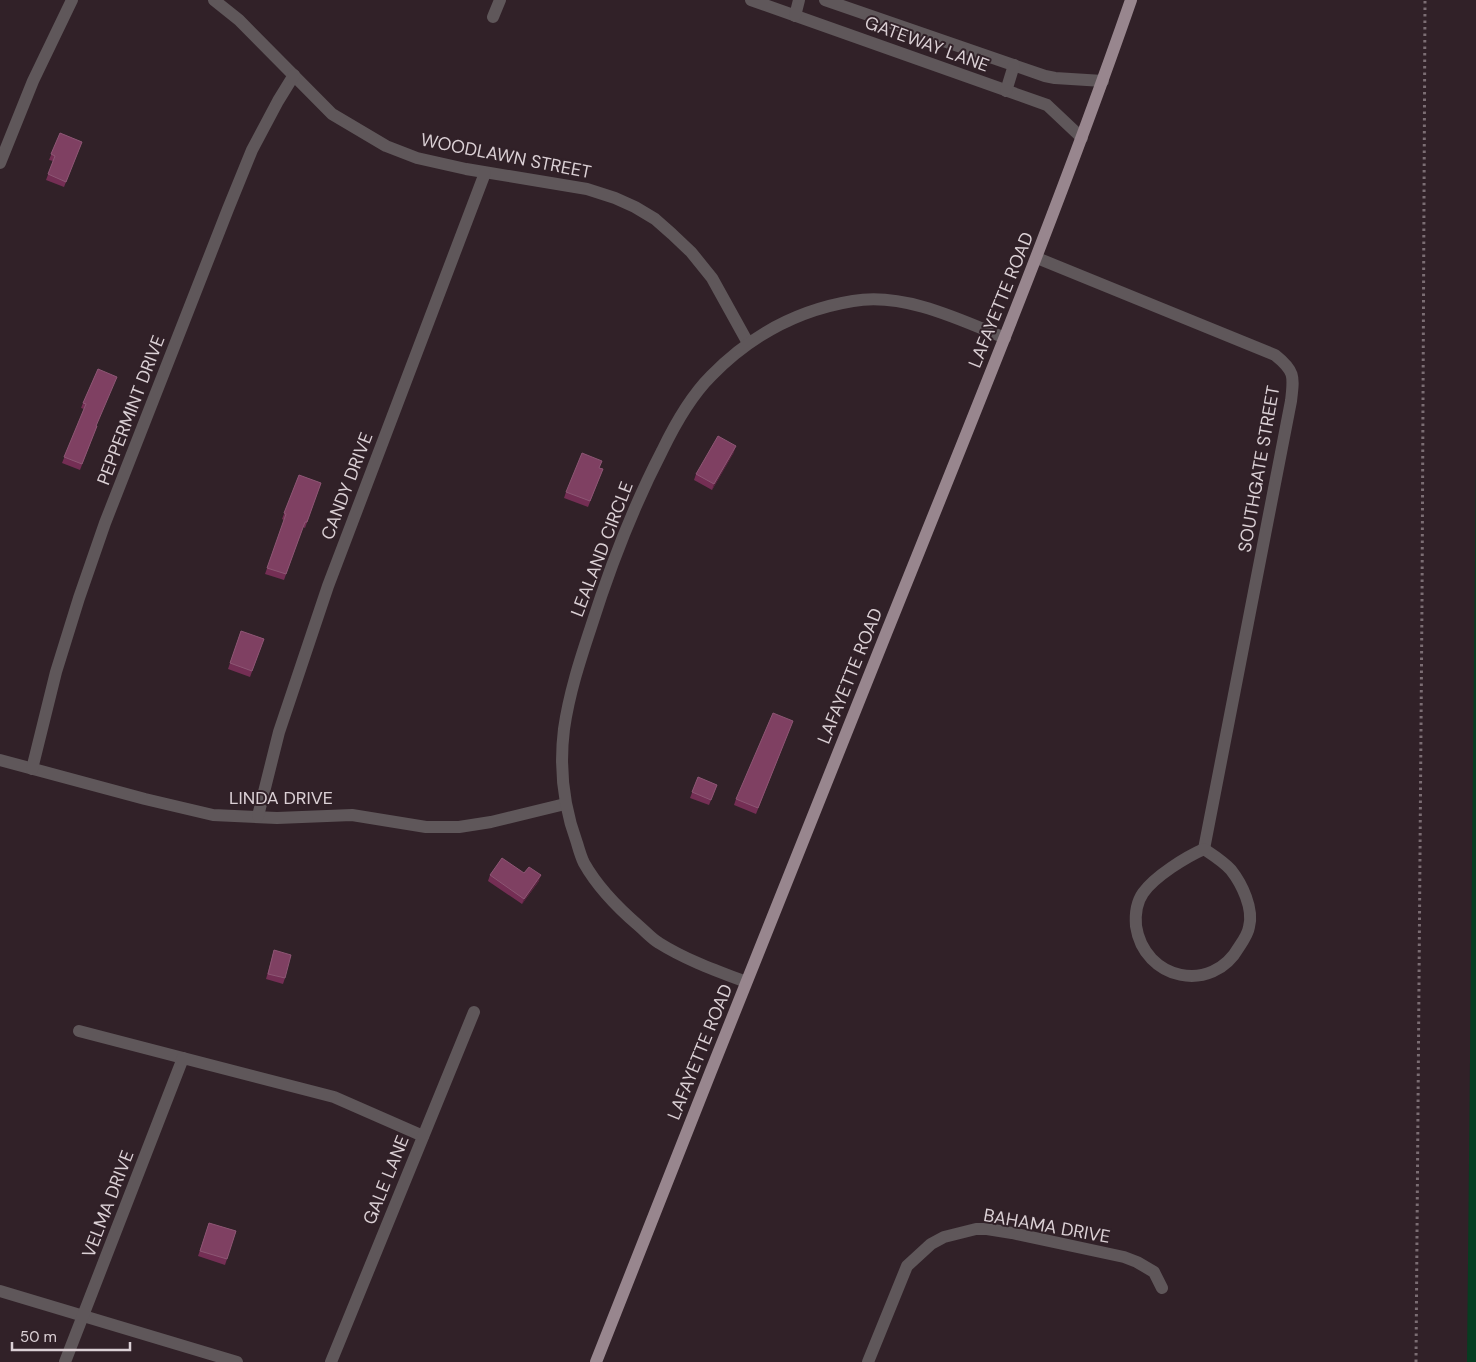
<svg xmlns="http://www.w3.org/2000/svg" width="1476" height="1362" viewBox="0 0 1476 1362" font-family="'DM Sans',sans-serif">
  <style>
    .green { fill: #063d21 }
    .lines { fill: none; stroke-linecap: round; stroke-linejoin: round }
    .path { stroke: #7b6d73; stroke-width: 3; stroke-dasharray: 2.5 4; stroke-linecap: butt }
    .minor { stroke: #5f575a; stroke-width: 12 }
    .major { stroke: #98868e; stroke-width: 12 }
    .wall { fill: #742e54 }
    .shaded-wall { fill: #54223c }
    .building { fill: #7f4062; stroke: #8d5674 }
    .labels { text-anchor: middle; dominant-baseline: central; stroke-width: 4; stroke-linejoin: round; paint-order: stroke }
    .street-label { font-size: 18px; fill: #dbd0d5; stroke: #312128 }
  </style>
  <rect width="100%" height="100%" fill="#312128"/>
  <path class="green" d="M1476,458V1362H1467Z"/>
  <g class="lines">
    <path class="path" d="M1416,1362L1422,603L1425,0"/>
    <g class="minor">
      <path d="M214,0L239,20L332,114L386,146L417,158L466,169L587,189L615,198L635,207L655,219L672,234L691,252L712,278L748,343"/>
      <path d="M751,0L1047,105L1082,138"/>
      <path d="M825,0L1045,76L1055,78L1103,81"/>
      <path d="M795,16L799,0"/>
      <path d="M493,17L500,0"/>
      <path d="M1006,91L1014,65"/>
      <path d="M0,163L33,81L72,0"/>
      <path d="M1037,258L1275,355C1295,371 1294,376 1291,401L1204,849"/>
      <path d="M0,760L145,799L213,815L277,818L352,815L426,827H459L491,822L565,804"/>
      <path d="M32,769L56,672L79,598L105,523L228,209L252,150L278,101L294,75"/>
      <path d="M258,816L279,732L328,586L485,173"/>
      <path d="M1204,849C1213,855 1224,862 1231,870C1242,884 1254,909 1249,927C1248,934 1243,941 1239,947C1212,995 1144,980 1136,926C1135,914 1136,903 1143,893C1155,876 1186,857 1204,849Z"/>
      <path d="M746,982C717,971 686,960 659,943C652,939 646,932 639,926C618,908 598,888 584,863C581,857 579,850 577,843C563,805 559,769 564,729C569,694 580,660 591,627C610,567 633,507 662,451C675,424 690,397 711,376C750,336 797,310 853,301C903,292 959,319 1005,338"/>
      <path d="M79,1031L183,1058"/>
      <path d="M0,1291L237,1362"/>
      <path d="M65,1362L183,1058L334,1097L423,1136"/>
      <path d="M331,1362L474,1012"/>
      <path d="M868,1362L907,1266L931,1244L944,1237L976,1229H987L1012,1233L1124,1257L1137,1262L1154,1272L1162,1288"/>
    </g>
    <path class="major" d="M596,1362C692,1118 789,874 887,631C971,422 1057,213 1131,0"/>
  </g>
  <g class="wall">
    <path d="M60,133L82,142L64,187L46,180L53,161L49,160Z"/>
    <path d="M98,369L96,426H97L80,470L62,463L84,409L81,408L83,403Z"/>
    <path d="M734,452L712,490L694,480L696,474Z"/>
    <path d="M599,468L603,469L588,507L564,498L566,492Z"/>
    <path d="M299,475L321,483L305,528L303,527L284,580L265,574L284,520L282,519Z"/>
    <path d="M241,631L264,639L250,677L228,669Z"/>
    <path d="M793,721L756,814L734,805L736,799Z"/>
    <path d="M698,777L717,785L709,805L690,798Z"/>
    <path d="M524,873L539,881L522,904L488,881L490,875Z"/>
    <path d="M274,950L285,978L283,984L266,979Z"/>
    <path d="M209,1223L236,1231L225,1265L198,1256Z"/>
  </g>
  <g class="shaded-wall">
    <path d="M736,446L734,452L712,490L714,484Z"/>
    <path d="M541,875L539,881L522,904L524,899Z"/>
  </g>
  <g class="building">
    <path d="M60,133L82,142L66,182L48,174L55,156L51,154Z"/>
    <path d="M98,369L117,377L96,426H97L82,464L64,457L86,404L83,403Z"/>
    <path d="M718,436L736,446L714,484L696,474Z"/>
    <path d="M582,453L602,461L599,468L603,469L590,501L566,492Z"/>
    <path d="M299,475L321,483L307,522H305L286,574L267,568L286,514L284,513Z"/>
    <path d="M241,631L264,639L252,671L230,663Z"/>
    <path d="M773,713L793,721L758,808L736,799Z"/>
    <path d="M698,777L717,785L711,800L692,792Z"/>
    <path d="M502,858L524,873L529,867L541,875L524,899L490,875Z"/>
    <path d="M274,950L291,955L285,978L268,974Z"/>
    <path d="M209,1223L236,1231L227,1259L200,1251Z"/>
  </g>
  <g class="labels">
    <g class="street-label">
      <text transform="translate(927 44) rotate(20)">GATEWAY LANE</text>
      <text transform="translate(506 156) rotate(11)">WOODLAWN STREET</text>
      <text transform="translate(1001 300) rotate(-68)">LAFAYETTE ROAD</text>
      <text transform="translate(131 410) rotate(-69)">PEPPERMINT DRIVE</text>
      <text transform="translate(1259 469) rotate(-80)">SOUTHGATE STREET</text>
      <text transform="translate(347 486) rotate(-69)">CANDY DRIVE</text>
      <text transform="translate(602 549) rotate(-69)">LEALAND CIRCLE</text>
      <text transform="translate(850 676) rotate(-68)">LAFAYETTE ROAD</text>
      <text x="281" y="798">LINDA DRIVE</text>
      <text transform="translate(700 1052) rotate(-68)">LAFAYETTE ROAD</text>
      <text transform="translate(386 1180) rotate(-68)">GALE LANE</text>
      <text transform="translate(108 1204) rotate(-69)">VELMA DRIVE</text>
      <text transform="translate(1047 1226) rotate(10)">BAHAMA DRIVE</text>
    </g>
  </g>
  <path d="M12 1342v8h118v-8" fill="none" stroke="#dbd0d5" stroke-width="2.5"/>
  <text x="20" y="1342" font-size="15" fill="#dbd0d5" stroke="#312128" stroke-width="4" paint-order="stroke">50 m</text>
</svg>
